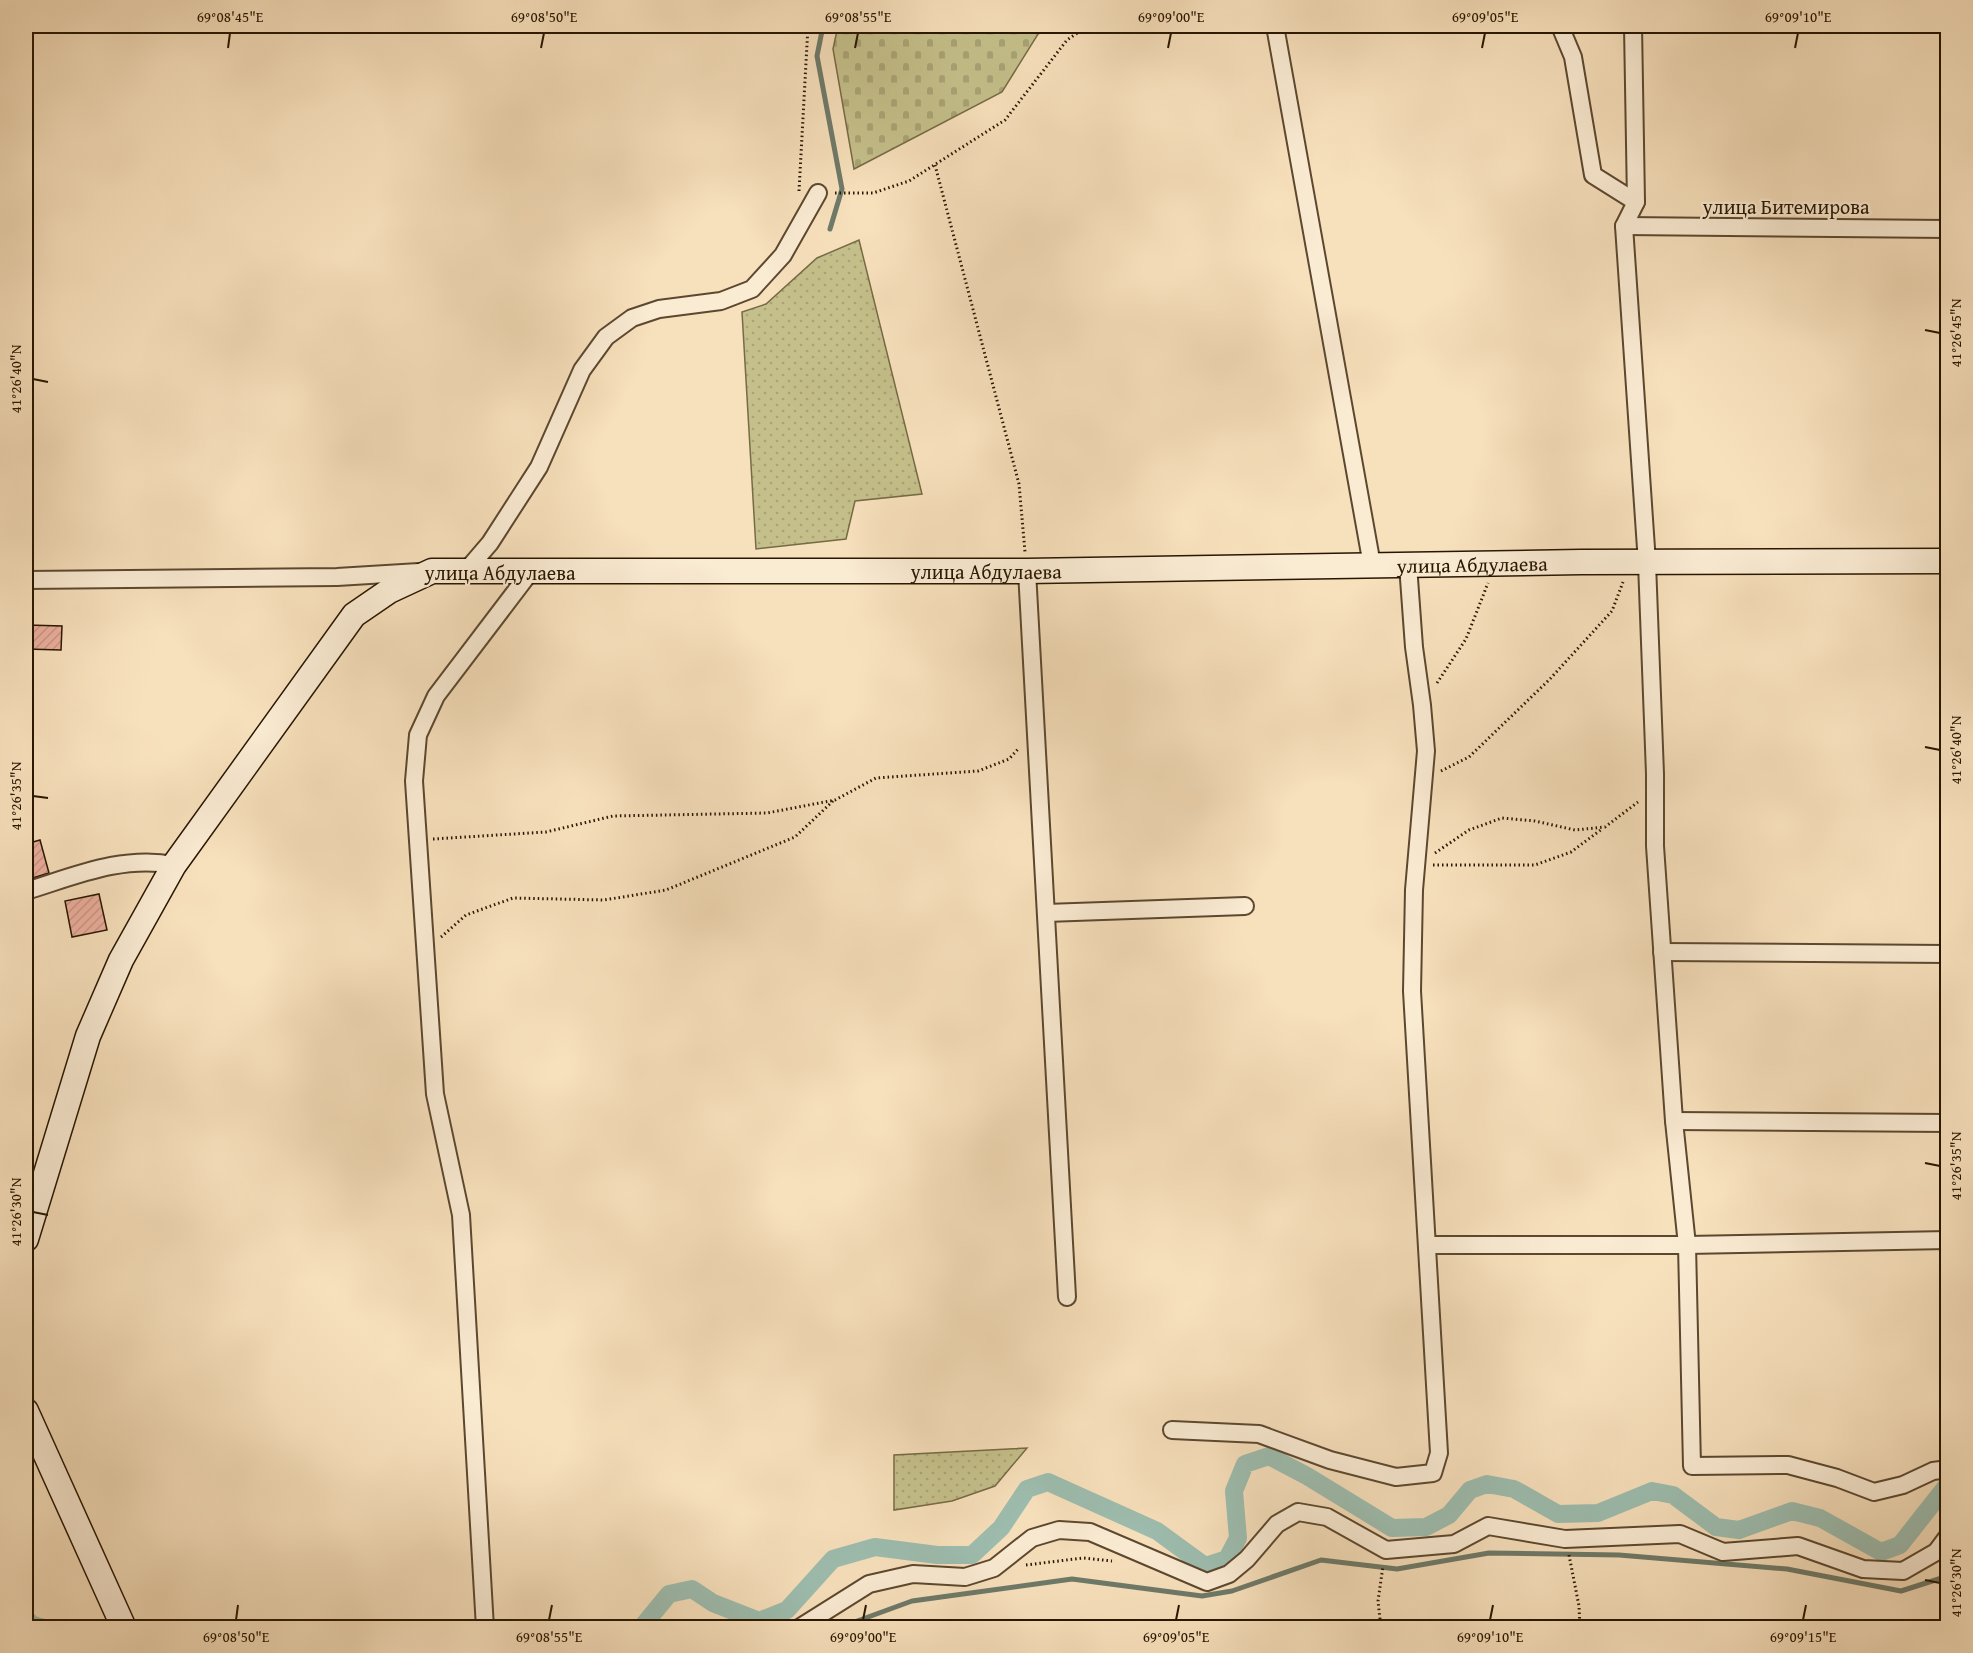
<svg xmlns="http://www.w3.org/2000/svg" width="1973" height="1653" viewBox="0 0 1973 1653" font-family="'Gentium Book Plus',serif">
  <style>
    .cemetery { fill: url(#cemetery-stones); stroke: #766b46; stroke-width: 1.5 }
    .park { fill: url(#park-dots); stroke: #766b46; stroke-width: 1.5 }
    .lines { fill: none; stroke-linecap: round; stroke-linejoin: round }
    .stream { stroke: #6e7a69; stroke-width: 5 }
    .canal { stroke: #9dbdaf; stroke-width: 18 }
    .building { fill: url(#building-hatch); stroke: #281600; stroke-width: 1.5 }
    .street-casing { stroke: #5c482f; stroke-width: 20 }
    .secondary-casing { stroke: #281600; stroke-width: 27 }
    .path { stroke: #281600; stroke-width: 3; stroke-dasharray: 1.5 3; stroke-linecap: butt }
    .street { stroke: #faebd3; stroke-width: 16 }
    .secondary { stroke: #faebd3; stroke-width: 24 }
    .ticks { fill: none; stroke: #281600; stroke-width: 2 }
    .labels { text-anchor: middle; dominant-baseline: central; stroke-width: 4.5; stroke-linejoin: round; paint-order: stroke }
    .street-label { font-size: 20px; fill: #281600; stroke: #faebd3 }
    .neatline { fill: none; stroke: #281600; stroke-width: 2 }
    .ticks-label { font-size: 15px; text-anchor: middle; fill: #281600 }
  </style>
  <defs>
    <pattern id="cemetery-stones" width="16" height="16" patternUnits="userSpaceOnUse" patternTransform="scale(1.5)"><rect width="16" height="16" fill="#c5c08b"/><path d="M2 7V4a2 2 0 0 1 4 0v3zM10 15v-3a2 2 0 0 1 4 0v3z" fill="#a9a476"/></pattern>
    <pattern id="park-dots" width="8" height="8" patternUnits="userSpaceOnUse" patternTransform="scale(1.5)"><rect width="8" height="8" fill="#c5c08b"/><path d="M2 2h.1M6 6h.1" fill="none" stroke="#a9a476" stroke-width="1.8" stroke-linecap="round"/></pattern>
    <pattern id="building-hatch" width="6" height="6" patternUnits="userSpaceOnUse" patternTransform="scale(1.5)"><rect width="6" height="6" fill="#ecaf9e"/><path d="M-1 1l2-2M0 6l6-6M5 7l2-2" fill="none" stroke="#ca9686"/></pattern>
  </defs>
  <rect width="100%" height="100%" fill="#f7e0bc"/>
  <filter id="stains"><feTurbulence type="fractalNoise" baseFrequency=".00333" numOctaves="4"/><feColorMatrix values="0 0 0 0 .2 0 0 0 0 .09 0 0 0 0 .02 0 0 0 .5 -.17"/></filter>
  <radialGradient id="worn" r=".72"><stop offset=".6" stop-color="#630" stop-opacity="0"/><stop offset="1" stop-color="#630" stop-opacity=".3"/></radialGradient>
  <path class="cemetery" d="M838,26H1054L1038,34L1002,92L854,169L833,49Z"/>
  <g class="park">
    <path d="M859,240L922,494L855,501L846,539L756,549L742,312L766,304L817,258Z"/>
    <path d="M1027,1448L995,1486L952,1501L894,1510V1455Z"/>
  </g>
  <g class="lines">
    <g class="stream">
      <path d="M823,26L817,56L842,189L830,229"/>
      <path d="M838,1628L912,1601L1072,1579L1202,1596L1232,1591L1321,1560L1397,1569L1489,1553L1619,1555L1787,1569L1901,1591L1948,1576"/>
    </g>
    <g class="canal">
      <path d="M26,1619L33,1625L44,1628"/>
      <path d="M641,1628L669,1594L692,1589L713,1603L759,1621L787,1610L833,1559L875,1547L937,1555H972L1001,1528L1027,1489L1048,1482L1157,1531L1205,1566L1227,1559L1238,1538L1234,1491L1245,1464L1269,1456L1307,1476L1392,1528L1426,1527L1449,1515L1470,1490L1487,1484L1514,1489L1558,1514L1598,1513L1652,1491L1673,1495L1716,1527L1739,1530L1792,1511L1820,1518L1881,1552L1900,1545L1948,1484"/>
    </g>
  </g>
  <g class="building">
    <path d="M27,625L62,626L61,650L26,649Z"/>
    <path d="M40,840L49,873L26,880V844Z"/>
    <path d="M99,894L107,930L72,937L65,901Z"/>
  </g>
  <g class="lines">
    <g class="street-casing">
      <g id="street">
        <path d="M1275,26L1372,565"/>
        <path d="M1560,26L1573,57L1593,175L1636,202"/>
        <path d="M1633,26L1636,202L1624,226L1647,563L1655,774V846L1674,1121L1687,1245L1692,1466L1788,1465L1837,1478L1874,1492L1903,1485L1933,1471L1948,1469"/>
        <path d="M1624,226L1948,229"/>
        <path d="M466,571L490,543L539,467L582,370L606,337L632,318L659,309L721,301L752,289L783,255L818,193"/>
        <path d="M1027,571L1067,1297"/>
        <path d="M26,580L337,577L419,572"/>
        <path d="M26,891C75,876 122,855 174,865"/>
        <path d="M1046,913L1245,906"/>
        <path d="M1662,952L1948,954"/>
        <path d="M1674,1121L1948,1123"/>
        <path d="M1427,1245H1687L1948,1240"/>
        <path d="M1172,1430L1259,1434L1330,1460L1396,1477L1433,1473L1439,1453L1412,991L1414,890L1426,751L1422,705L1414,647L1408,565"/>
        <path d="M485,1628L461,1215L435,1094L414,781L418,735L436,696L531,571"/>
        <path d="M799,1628L869,1584L913,1574L965,1577L994,1568L1032,1538L1059,1530L1090,1532L1207,1582L1229,1574L1247,1559L1277,1524L1298,1512L1327,1517L1386,1550L1454,1544L1488,1526L1565,1539L1680,1534L1723,1552L1798,1546L1863,1569L1903,1571L1936,1552L1948,1536"/>
      </g>
    </g>
    <g class="secondary-casing">
      <g id="secondary">
        <path id="s1" d="M26,1239L88,1036L121,960L174,865L354,615L389,591L432,571H1027L1581,562L1948,561"/>
        <path d="M26,1411L124,1628"/>
      </g>
    </g>
    <g class="path">
      <path d="M935,165L1019,484L1025,552"/>
      <path d="M799,191L808,26"/>
      <path d="M835,193H873L909,181L1005,120L1067,40L1088,26"/>
      <path d="M1437,683L1466,639L1488,583"/>
      <path d="M1441,771L1469,757L1549,680L1612,611L1623,582"/>
      <path d="M433,839L546,832L613,816L767,813L835,800L876,778L978,771L1009,759L1019,748"/>
      <path d="M1435,853L1469,830L1502,818L1535,821L1575,830L1605,827L1638,802"/>
      <path d="M1433,865H1535L1571,852L1602,829"/>
      <path d="M441,937L466,915L513,898L604,900L666,890L795,837L833,801"/>
      <path d="M1569,1555L1579,1606L1580,1628"/>
      <path d="M1026,1565L1083,1558L1112,1561"/>
      <path d="M1381,1628L1378,1601L1383,1566"/>
    </g>
    <use href="#street" class="street"/>
    <use href="#secondary" class="secondary"/>
  </g>
  <path class="ticks" d="M228,48L230,33M541,48L544,33M855,48L858,33M1168,48L1171,33M1482,48L1485,33M1795,48L1798,33M1925,330L1940,333M33,379L48,382M1925,747L1940,750M33,796L48,798M1925,1163L1940,1166M33,1212L48,1215M1925,1580L1940,1583M236,1620L238,1605M549,1620L552,1605M863,1620L866,1605M1176,1620L1179,1605M1490,1620L1493,1605M1803,1620L1806,1605"/>
  <g class="labels">
    <g class="street-label">
      <text x="1786" y="206">улица Битемирова</text>
      <text stroke="none"><textPath href="#s1" startOffset="1842">улица Абдулаева</textPath></text>
      <text stroke="none"><textPath href="#s1" startOffset="1356">улица Абдулаева</textPath></text>
      <text x="500" y="572">улица Абдулаева</text>
    </g>
  </g>
  <rect width="1973" height="1653" fill="none" stroke="#f7e0bc" stroke-width="66"/>
  <rect x="33" y="33" width="1907" height="1587" class="neatline"/>
  <g class="ticks-label">
    <text x="230" y="22">69°08'45"E</text>
    <text x="544" y="22">69°08'50"E</text>
    <text x="858" y="22">69°08'55"E</text>
    <text x="1171" y="22">69°09'00"E</text>
    <text x="1485" y="22">69°09'05"E</text>
    <text x="1798" y="22">69°09'10"E</text>
    <text transform="translate(1956 333) rotate(-90)" y="5">41°26'45"N</text>
    <text transform="translate(16 379) rotate(-90)" y="5">41°26'40"N</text>
    <text transform="translate(1956 750) rotate(-90)" y="5">41°26'40"N</text>
    <text transform="translate(16 796) rotate(-90)" y="5">41°26'35"N</text>
    <text transform="translate(1956 1166) rotate(-90)" y="5">41°26'35"N</text>
    <text transform="translate(16 1212) rotate(-90)" y="5">41°26'30"N</text>
    <text transform="translate(1956 1583) rotate(-90)" y="5">41°26'30"N</text>
    <text x="236" y="1642">69°08'50"E</text>
    <text x="549" y="1642">69°08'55"E</text>
    <text x="863" y="1642">69°09'00"E</text>
    <text x="1176" y="1642">69°09'05"E</text>
    <text x="1490" y="1642">69°09'10"E</text>
    <text x="1803" y="1642">69°09'15"E</text>
  </g>
  <rect width="100%" height="100%" filter="url(#stains)"/>
  <rect width="100%" height="100%" fill="url(#worn)"/>
</svg>
